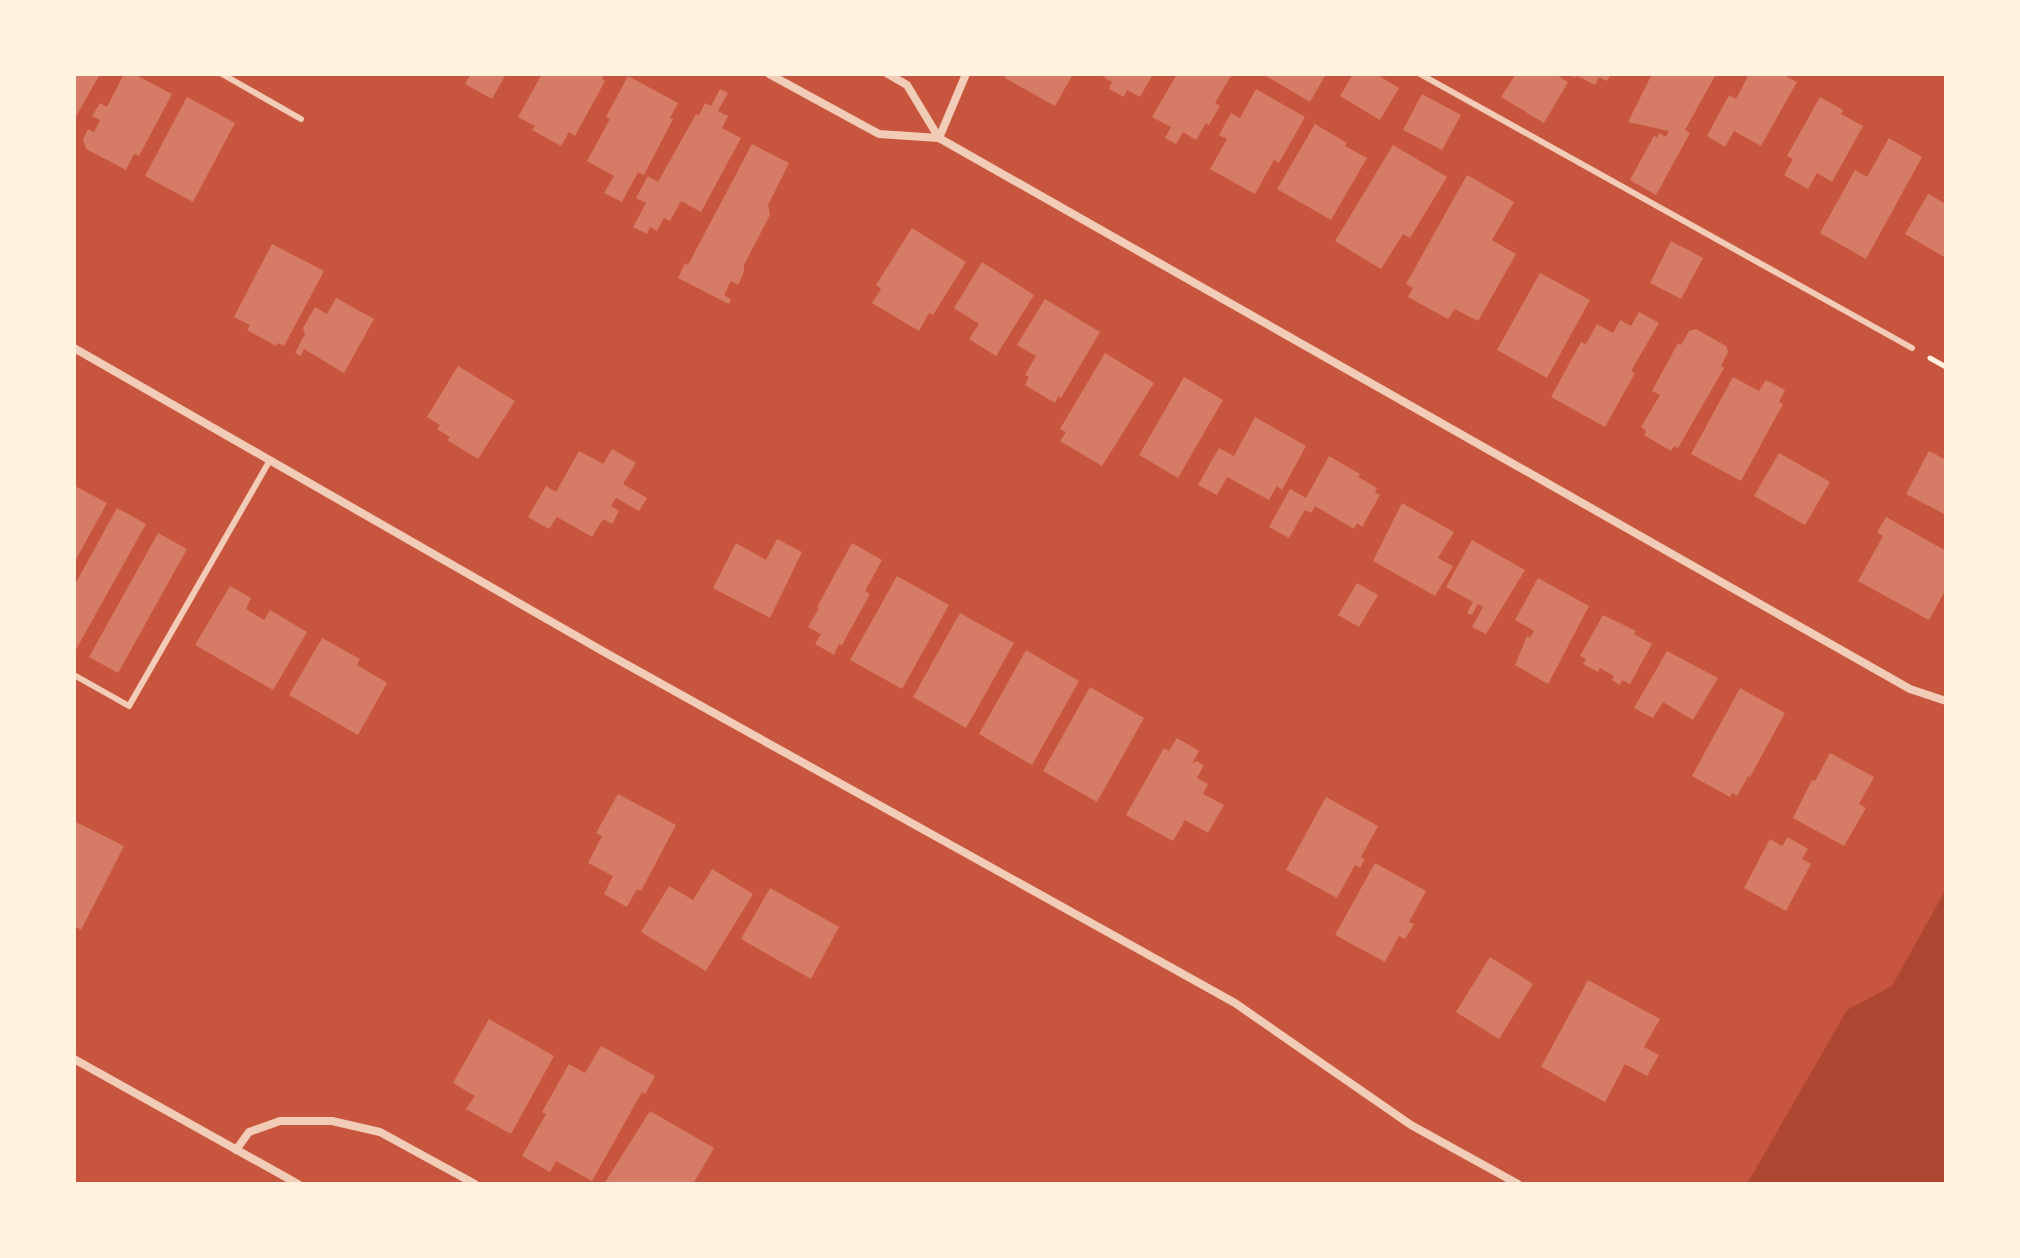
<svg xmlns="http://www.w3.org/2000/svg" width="2020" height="1258" viewBox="0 0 2020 1258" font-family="Signika,sans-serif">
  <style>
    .green { fill: #ae4732 }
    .building { fill: #d67c66 }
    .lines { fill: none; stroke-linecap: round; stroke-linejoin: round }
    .path { stroke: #fff3e0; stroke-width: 5 }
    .service { stroke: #f1ccb7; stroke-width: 6 }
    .minor { stroke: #f1ccb7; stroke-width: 8 }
  </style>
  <rect width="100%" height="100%" fill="#c8553d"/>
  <path class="green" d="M1946,889V1184H1747L1847,1010L1892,986Z"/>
  <g class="building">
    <path d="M74,74H100L74,120Z"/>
    <path d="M124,74H134L172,94L139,156L134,154L126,170L86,149L83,139L88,129L94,132L100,120L92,116L100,103L107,107Z"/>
    <path d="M471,74H506L492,99L465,84Z"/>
    <path d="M542,74H605L602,79L605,81L575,136L569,132L561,146L532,130L535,126L518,117Z"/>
    <path d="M1007,74H1073L1055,106L1005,78Z"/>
    <path d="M1099,74H1153L1140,97L1127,90L1124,97L1109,89L1112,82Z"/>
    <path d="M1177,74H1232L1215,103L1220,106L1209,125L1206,123L1196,140L1183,132L1176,144L1165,138L1171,127L1152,117Z"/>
    <path d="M1268,74H1326L1310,102L1266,76Z"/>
    <path d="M1353,74H1376L1399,88L1380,120L1340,96Z"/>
    <path d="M1516,74H1555L1568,82L1544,123L1501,97Z"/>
    <path d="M1567,74H1611L1607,81L1599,77L1595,85L1576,75L1575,78Z"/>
    <path d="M1652,74H1716L1685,130L1690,133L1656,195L1630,180L1654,136L1657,138L1659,133L1666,137L1669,131L1628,122Z"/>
    <path d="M1749,74H1782L1797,82L1761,146L1734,131L1725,147L1707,136L1729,95L1736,99Z"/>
    <path d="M628,76L678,103L670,118L673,119L644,175L638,172L622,202L604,193L614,176L587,161L610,119L606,117Z"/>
    <path d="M720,89L728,93L718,111L728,116L722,128L741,138L701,212L681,201L670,221L664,218L657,231L650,227L647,234L633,227L646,203L636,198L648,176L658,182L696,114L699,115L705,103L711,106Z"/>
    <path d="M1256,89L1305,117L1279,163L1274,160L1255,194L1210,169L1227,139L1219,135L1231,113L1240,118Z"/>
    <path d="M1422,94L1461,115L1442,150L1403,130Z"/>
    <path d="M187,97L235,123L193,202L145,176Z"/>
    <path d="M1820,97L1843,110L1841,114L1863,126L1832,182L1817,173L1808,189L1784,175L1793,159L1787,156Z"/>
    <path d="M1315,124L1347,143L1345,146L1367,158L1331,220L1277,189Z"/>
    <path d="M1889,138L1922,157L1866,259L1820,233L1855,170L1867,177Z"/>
    <path d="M752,144L789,163L768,205L770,215L744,265V272L738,285L731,281L724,295L731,299L729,304L678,278L685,263L688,265Z"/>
    <path d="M1393,145L1447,177L1410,238L1403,234L1381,269L1335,241Z"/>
    <path d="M1467,175L1514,202L1492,240L1516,254L1478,321L1455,309L1448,319L1408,297L1413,288L1406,284Z"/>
    <path d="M1928,194L1946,204V258L1905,234Z"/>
    <path d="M912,228L966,262L933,315L929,313L919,331L872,303L881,289L876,285Z"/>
    <path d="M1671,241L1703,258L1681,299L1650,283Z"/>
    <path d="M272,244L324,271L284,346L278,343L276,346L247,330L250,325L234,317Z"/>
    <path d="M982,262L1034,295L996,356L969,339L979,324L954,308Z"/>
    <path d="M1540,273L1590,300L1547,378L1497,350Z"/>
    <path d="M336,298L374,319L344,373L304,349L301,356L295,353L305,334L303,328L315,307L327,314Z"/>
    <path d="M1045,299L1100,332L1061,398L1058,396L1055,403L1025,385L1029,377L1025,375L1036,356L1017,345Z"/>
    <path d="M1639,312L1659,323L1631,371L1635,373L1605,427L1551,397L1581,342L1586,344L1597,324L1613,333L1620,320L1631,326Z"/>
    <path d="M1696,329L1726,346L1728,352L1721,366L1724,368L1678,448L1674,446L1671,451L1644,435L1646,430L1641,427L1660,395L1652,391L1678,343L1681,345L1689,331Z"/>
    <path d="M1105,353L1154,383L1102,466L1060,441L1066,432L1060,429Z"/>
    <path d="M458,366L515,401L478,459L447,440L450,437L437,429L440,425L427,417Z"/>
    <path d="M1184,377L1223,400L1178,478L1139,455Z"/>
    <path d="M1733,377L1759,391L1766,380L1785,390L1779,402L1783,404L1741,481L1691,454Z"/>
    <path d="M1255,417L1306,446L1282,490L1277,486L1269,500L1227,477L1217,495L1198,485L1219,448L1234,456Z"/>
    <path d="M612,449L636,463L623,484L647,498L639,511L616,498L611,506L619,511L612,524L603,519L592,537L557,517L549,529L528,517L546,486L556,492L579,451L603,464Z"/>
    <path d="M1929,451L1946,460V515L1906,494Z"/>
    <path d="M1779,453L1830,482L1805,525L1754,496Z"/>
    <path d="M1329,456L1360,474L1358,477L1377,488L1375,492L1380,495L1362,527L1357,523L1354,529L1315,506L1311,513L1305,510L1289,538L1269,527L1290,489L1306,498Z"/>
    <path d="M75,486L107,503L74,563V489Z"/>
    <path d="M1402,503L1454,532L1438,558L1453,566L1435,596L1373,561Z"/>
    <path d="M117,508L146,524L74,653V586Z"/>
    <path d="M1886,517L1946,551V589L1929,620L1858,581L1883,536L1877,532Z"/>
    <path d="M158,533L187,549L118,673L89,657Z"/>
    <path d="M777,539L802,552L770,618L713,588L736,543L766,560Z"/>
    <path d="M1472,540L1525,570L1486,634L1472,627L1483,607L1478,604L1472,615L1467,613L1473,602L1446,587Z"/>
    <path d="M852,543L882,560L865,591L870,594L842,645L839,644L834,655L815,644L821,634L808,627L819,608L817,607Z"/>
    <path d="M897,576L949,605L902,689L850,660Z"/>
    <path d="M1538,578L1589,606L1548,684L1515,665L1527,636L1530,638L1534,631L1515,620Z"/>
    <path d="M1357,583L1378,595L1359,627L1338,615Z"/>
    <path d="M230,586L251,598L246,609L264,620L270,610L307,632L273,690L195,645Z"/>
    <path d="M960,613L1014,643L966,728L913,697Z"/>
    <path d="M1603,615L1636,631L1634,634L1652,644L1630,684L1622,680L1620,685L1612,680L1614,676L1600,668L1598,672L1583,664L1586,659L1580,656Z"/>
    <path d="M322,638L360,659L357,665L387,683L358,735L289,695Z"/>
    <path d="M1026,650L1079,681L1032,765L979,734Z"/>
    <path d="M1667,651L1718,678L1693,720L1663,702L1653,718L1634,708Z"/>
    <path d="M1090,687L1144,718L1097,802L1043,771Z"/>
    <path d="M1740,688L1785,713L1750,777L1748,776L1737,796L1732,793L1730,797L1692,776Z"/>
    <path d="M1177,738L1199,751L1192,764L1196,761L1204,765L1197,778L1208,784L1203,794L1224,805L1208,833L1185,820L1173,841L1126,815L1164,748L1169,751Z"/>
    <path d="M1830,753L1874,777L1859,804L1866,808L1844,846L1793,818L1812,780L1815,781Z"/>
    <path d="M618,794L676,825L641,891L637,889L627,907L604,894L613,876L588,863L602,836L596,833Z"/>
    <path d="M1326,797L1378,826L1361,857L1365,859L1360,868L1355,865L1337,898L1286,870Z"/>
    <path d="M74,821L124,846L81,930L74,926Z"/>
    <path d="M1788,837L1808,849L1802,859L1811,864L1786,911L1744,888L1770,839L1782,846Z"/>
    <path d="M1375,863L1426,891L1409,922L1414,924L1405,939L1399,936L1385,962L1335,935Z"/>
    <path d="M712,869L753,894L706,971L641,932L669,886L693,900Z"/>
    <path d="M770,888L839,927L811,979L741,939Z"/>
    <path d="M1490,957L1533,984L1499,1039L1456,1012Z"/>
    <path d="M1588,980L1660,1019L1644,1047L1659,1055L1647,1076L1625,1064L1605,1102L1541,1067Z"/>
    <path d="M489,1019L554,1056L511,1134L466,1109L475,1096L453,1083Z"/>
    <path d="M601,1046L655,1076L645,1094L642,1092L592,1181L556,1161L550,1172L522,1156L546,1114L542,1112L569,1064L585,1073Z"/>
    <path d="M650,1111L714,1148L693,1184H604Z"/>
  </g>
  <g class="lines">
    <path class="path" d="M1930,358L1946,367"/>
    <g class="service">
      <path d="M222,74L301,119"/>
      <path d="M1420,74L1912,348"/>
      <path d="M74,675L129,706L270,460"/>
    </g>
    <g class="minor">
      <path d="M769,74L879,134L939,138L1910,689L1946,701"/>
      <path d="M888,74L907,85L939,138"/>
      <path d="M939,138L966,74"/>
      <path d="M74,348L606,653L1235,1003L1411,1125L1518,1184"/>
      <path d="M74,1059L298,1184"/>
      <path d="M236,1150L249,1132L280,1121H332L380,1132L475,1184"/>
    </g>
  </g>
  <rect width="2020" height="1258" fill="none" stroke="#fff3e0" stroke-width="152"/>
</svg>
